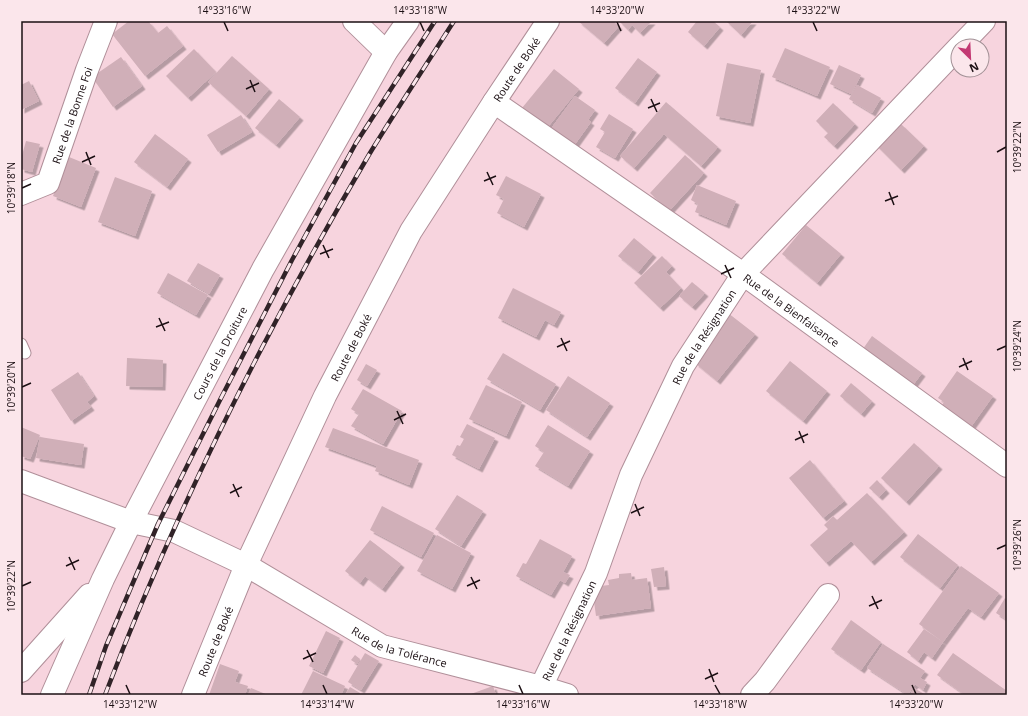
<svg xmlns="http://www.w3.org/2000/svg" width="1028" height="716" viewBox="0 0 1028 716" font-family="'Open Sans',sans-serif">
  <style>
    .building { fill: #d0afb8; filter: url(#shadow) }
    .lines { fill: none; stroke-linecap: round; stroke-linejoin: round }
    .lane-casing { stroke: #b08f99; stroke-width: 13 }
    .street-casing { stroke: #b08f99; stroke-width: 24 }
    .secondary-casing { stroke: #b08f99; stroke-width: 24 }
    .primary-casing { stroke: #b08f99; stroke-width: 24 }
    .lane { stroke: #fff; stroke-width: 11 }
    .street { stroke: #fff; stroke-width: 22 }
    .secondary { stroke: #fff; stroke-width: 22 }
    .primary { stroke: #fff; stroke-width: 22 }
    .rail-casing { stroke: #312328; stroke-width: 4.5 }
    .rail { stroke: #fbe6eb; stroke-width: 3; stroke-dasharray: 9; stroke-linecap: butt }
    .ticks { fill: none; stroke: #1b0f13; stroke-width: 1.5 }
    .labels { text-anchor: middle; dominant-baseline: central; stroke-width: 4; stroke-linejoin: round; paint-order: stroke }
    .street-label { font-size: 11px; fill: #1b0f13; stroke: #fbe6eb }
    .neatline { fill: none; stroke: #1b0f13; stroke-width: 1.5 }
    .ticks-label { font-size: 10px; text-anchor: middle; fill: #1b0f13 }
  </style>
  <defs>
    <filter id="shadow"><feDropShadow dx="3.5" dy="3.5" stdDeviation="0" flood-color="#0004"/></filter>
  </defs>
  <rect width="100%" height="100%" fill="#f7d4de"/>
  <g class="building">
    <path d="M129,21H148L158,33L167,26L183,46L145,76L112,34Z"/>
    <path d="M578,21H613L619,26L604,43Z"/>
    <path d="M619,21H652L640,33L632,25L628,30Z"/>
    <path d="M697,21H713L720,27L704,46L688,32Z"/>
    <path d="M726,21H753L741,35Z"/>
    <path d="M785,48L830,67L817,96L772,77Z"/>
    <path d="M194,49L216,72L188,98L166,76Z"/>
    <path d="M232,56L269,89L246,116L208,82Z"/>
    <path d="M121,57L142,86L113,107L92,77Z"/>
    <path d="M638,58L657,72L635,103L615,88Z"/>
    <path d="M727,63L761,70L750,123L716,116Z"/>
    <path d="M839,65L861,75L851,94L830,84Z"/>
    <path d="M554,69L579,89L547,128L522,108Z"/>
    <path d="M29,81L39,101L21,110V85Z"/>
    <path d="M857,85L881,98L872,113L849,99Z"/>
    <path d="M575,96L595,110L588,120L591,122L573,147L550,130Z"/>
    <path d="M279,99L300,117L276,145L255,128Z"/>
    <path d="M666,102L718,147L701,166L664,134L634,168L620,156Z"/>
    <path d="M833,103L855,124L834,146L824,137L828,133L816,121Z"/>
    <path d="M609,114L633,129L615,158L596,147L605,132L600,129Z"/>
    <path d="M241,115L252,132L218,152L207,135Z"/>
    <path d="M901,124L924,146L901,170L872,141Z"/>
    <path d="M155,134L188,159L167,187L134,162Z"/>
    <path d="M26,141L40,144L32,172L21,169V159Z"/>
    <path d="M685,155L704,173L669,211L650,193Z"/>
    <path d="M69,157L96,168L81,207L53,196Z"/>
    <path d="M506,176L541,194L524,227L497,213L504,199L496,195Z"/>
    <path d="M115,177L152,191L135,236L98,222Z"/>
    <path d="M697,185L736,201L726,225L695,212L698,204L691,200Z"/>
    <path d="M806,225L841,254L817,283L782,254Z"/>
    <path d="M634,238L653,254L638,272L618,256Z"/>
    <path d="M662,256L672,266L666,272L681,288L660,308L634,283Z"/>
    <path d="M198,263L220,275L209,294L187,281Z"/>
    <path d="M168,273L208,295L196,315L157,293Z"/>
    <path d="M692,282L705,293L692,307L679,296Z"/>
    <path d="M513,288L561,312L554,325L545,320L536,337L498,318Z"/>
    <path d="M728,313L755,334L717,381L695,363L718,334L714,331Z"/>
    <path d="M872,336L922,373L907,393L858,356Z"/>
    <path d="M503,353L556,384L540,410L487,379Z"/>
    <path d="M127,358L163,360L162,387L126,386Z"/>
    <path d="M790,361L827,391L803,421L766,391Z"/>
    <path d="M366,364L377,370L367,386L357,380Z"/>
    <path d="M957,371L993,396L968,431L939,410L944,402L938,398Z"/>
    <path d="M78,372L94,396L87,402L91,407L71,421L51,390Z"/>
    <path d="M568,376L610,403L587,437L546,410Z"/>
    <path d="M851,383L872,401L861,414L840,396Z"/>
    <path d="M486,385L522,402L506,436L469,419Z"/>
    <path d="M363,389L402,411L383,444L351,426L359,414L351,409Z"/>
    <path d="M467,424L495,438L479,469L452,455L457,445L460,446L464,439L460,437Z"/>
    <path d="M548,425L590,451L568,486L535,466L544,452L535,446Z"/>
    <path d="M21,427L40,435L30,459L21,456Z"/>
    <path d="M333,428L419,460L409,485L375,471L377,466L325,447Z"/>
    <path d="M40,437L84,444L81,465L36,458Z"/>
    <path d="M914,443L939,466L906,502L881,478Z"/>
    <path d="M810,460L844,501L823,518L789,478Z"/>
    <path d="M877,480L886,490L879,497L869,488Z"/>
    <path d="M867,493L904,532L871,562L851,541L826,563L810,545L828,529L824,525L833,516L837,520Z"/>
    <path d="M457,495L483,511L461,546L435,529Z"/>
    <path d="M382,506L434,533L421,557L370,530Z"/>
    <path d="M918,534L958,565L940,588L900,557Z"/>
    <path d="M437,535L471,553L452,589L417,571Z"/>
    <path d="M540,539L572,556L563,572L570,575L565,583L560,580L551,595L516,576L523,563L526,564Z"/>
    <path d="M370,540L401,564L382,589L365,576L360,583L345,571Z"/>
    <path d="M961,566L999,593L981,617L968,608L943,642L919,624Z"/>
    <path d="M664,567L666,586L654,587L651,569Z"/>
    <path d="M631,573L632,580L647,578L651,608L596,616L592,587L609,585L608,580L619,578V574Z"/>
    <path d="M1005,598L1007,600V620L996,613Z"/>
    <path d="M851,620L881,642L861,670L831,649Z"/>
    <path d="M924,629L943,642L932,658L924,652L918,661L907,652Z"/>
    <path d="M326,631L340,638L323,673L309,666Z"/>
    <path d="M883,644L925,671L920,678L927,682L923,690L915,684L908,695L867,668Z"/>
    <path d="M365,653L379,661L361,690L348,682Z"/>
    <path d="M953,653L1007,691L1006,695H965L937,675Z"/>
    <path d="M355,655L360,659L357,664L351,660Z"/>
    <path d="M220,664L239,671L235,682L248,686L245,695H209Z"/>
    <path d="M313,671L345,686L341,695H301Z"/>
    <path d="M493,686L496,695H468Z"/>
    <path d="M350,687L360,693L359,695H345Z"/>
    <path d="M251,688L268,695H248Z"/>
    <path d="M914,688L926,695H910Z"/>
  </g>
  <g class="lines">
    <g class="lane-casing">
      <path id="lane" d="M21,344L25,353"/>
    </g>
    <g class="street-casing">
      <g id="street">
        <path d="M354,21L386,52"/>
        <path d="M960,46L984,21"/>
        <path id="s1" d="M494,102L743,274L1007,466"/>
        <path id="s2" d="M21,194L48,183L87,70L106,21"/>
        <path id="s3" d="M246,565L382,646L541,687L567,695"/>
        <path d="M21,671L89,595"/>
        <path id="s4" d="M541,687L596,573L631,475L683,366L743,274L958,48"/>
        <path id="s5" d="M52,695L103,579L131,522L263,269L386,52L408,21"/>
        <path d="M752,695L765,681L828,595"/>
      </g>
    </g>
    <g class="secondary-casing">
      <path id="secondary" d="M21,481L131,522L174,531L246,565"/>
    </g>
    <g class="primary-casing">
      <g id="primary">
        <path id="s6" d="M193,695L246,565L325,396L411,231L494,102L548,21"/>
      </g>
    </g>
    <use href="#lane" class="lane"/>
    <use href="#street" class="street"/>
    <use href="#secondary" class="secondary"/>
    <use href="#primary" class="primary"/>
    <g class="rail-casing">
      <g id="rail">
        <path d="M89,695L106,646L158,524L221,398L292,260L356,143L435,21"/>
        <path d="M105,695C176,508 268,326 370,153C397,109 426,65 454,21"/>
      </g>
    </g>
    <use href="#rail" class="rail"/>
  </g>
  <path class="ticks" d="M224,22L228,31M420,22L424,31M617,22L621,31M813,22L817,31M250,80L255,92M246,89L259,83M651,99L657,112M648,108L660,103M86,152L91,165M997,152L1006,147M82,162L95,156M487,172L493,185M484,181L496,176M22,188L31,184M889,192L894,205M885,201L898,196M323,245L329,258M320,254L333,249M725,265L731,278M721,274L734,268M159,318L165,331M156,327L169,322M561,338L567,351M557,347L570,341M997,350L1006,346M963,358L968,370M959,367L972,361M22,387L31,383M397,411L403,424M394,420L406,414M799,431L804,443M795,440L808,434M233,484L239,497M230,493L242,487M635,504L640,516M631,513L644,507M997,549L1006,545M69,557L75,570M66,566L79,560M471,577L477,589M22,586L31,582M467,586L480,580M872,596L878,609M869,606L882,600M307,650L313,662M303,659L316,653M709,669L714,682M705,679L718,673M126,685L130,694M323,685L327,694M519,685L523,694M715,685L720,694M912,685L916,694"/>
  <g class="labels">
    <g class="street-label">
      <text stroke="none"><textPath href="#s6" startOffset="706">Route de Boké</textPath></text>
      <text stroke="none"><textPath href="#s2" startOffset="101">Rue de la Bonne Foi</textPath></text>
      <text stroke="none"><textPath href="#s1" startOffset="363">Rue de la Bienfaisance</textPath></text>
      <text stroke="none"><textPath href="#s4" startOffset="387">Rue de la Résignation</textPath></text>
      <text stroke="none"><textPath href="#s6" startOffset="382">Route de Boké</textPath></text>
      <text stroke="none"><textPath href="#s5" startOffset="381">Cours de la Droiture</textPath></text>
      <text stroke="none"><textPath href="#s4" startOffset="63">Rue de la Résignation</textPath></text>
      <text stroke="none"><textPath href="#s6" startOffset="58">Route de Boké</textPath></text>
      <text stroke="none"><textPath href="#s3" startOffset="175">Rue de la Tolérance</textPath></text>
    </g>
  </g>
  <rect width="1028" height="716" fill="none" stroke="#fbe6eb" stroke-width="44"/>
  <g transform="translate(970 58) rotate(156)"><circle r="19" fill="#fbe6eb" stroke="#a19095"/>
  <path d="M0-3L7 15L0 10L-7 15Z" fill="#c33973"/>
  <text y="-6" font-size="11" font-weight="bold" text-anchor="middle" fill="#1b0f13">N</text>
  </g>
  <rect x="22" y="22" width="984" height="672" class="neatline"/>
  <g class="ticks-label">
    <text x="224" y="14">14°33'16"W</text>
    <text x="420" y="14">14°33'18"W</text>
    <text x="617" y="14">14°33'20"W</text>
    <text x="813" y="14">14°33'22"W</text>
    <text transform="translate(1017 147) rotate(-90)" y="4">10°39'22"N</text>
    <text transform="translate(11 188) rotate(-90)" y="4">10°39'18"N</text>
    <text transform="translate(1017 346) rotate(-90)" y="4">10°39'24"N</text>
    <text transform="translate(11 387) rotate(-90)" y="4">10°39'20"N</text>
    <text transform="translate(1017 545) rotate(-90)" y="4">10°39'26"N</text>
    <text transform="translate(11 586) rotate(-90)" y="4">10°39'22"N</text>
    <text x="130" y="708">14°33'12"W</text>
    <text x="327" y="708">14°33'14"W</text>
    <text x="523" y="708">14°33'16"W</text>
    <text x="720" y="708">14°33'18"W</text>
    <text x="916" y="708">14°33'20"W</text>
  </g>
</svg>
